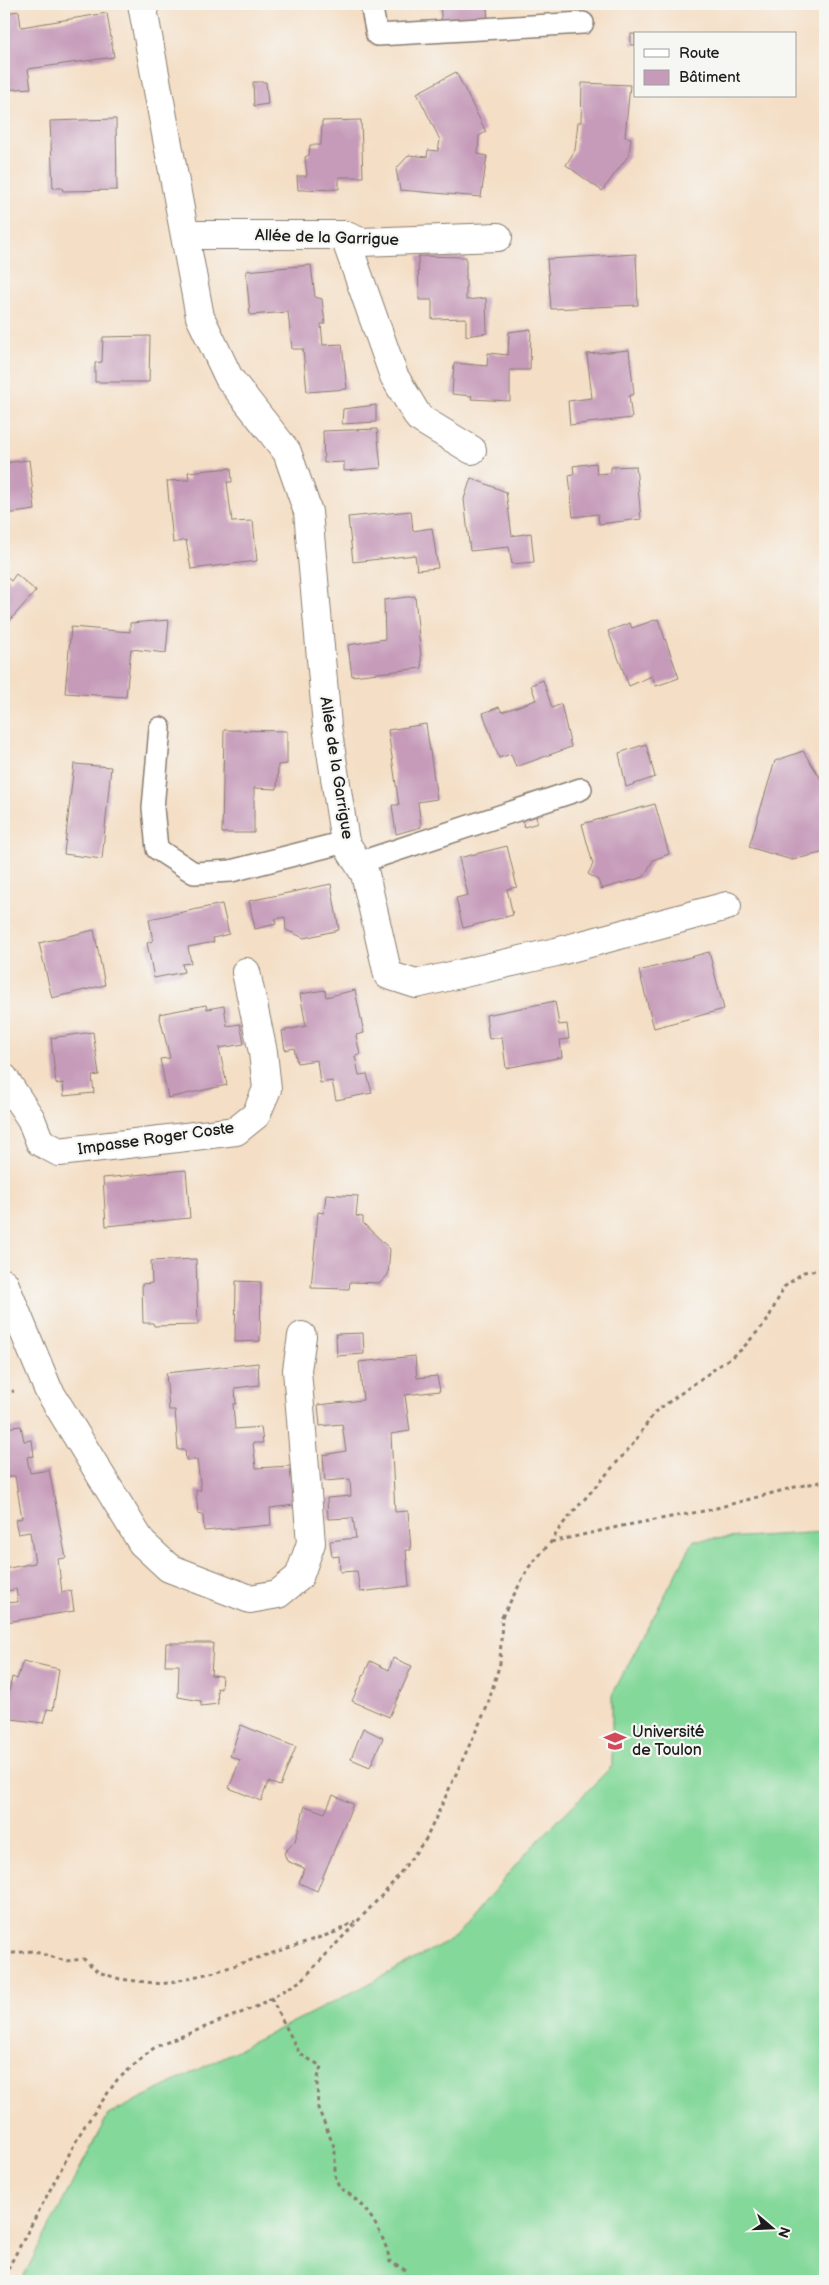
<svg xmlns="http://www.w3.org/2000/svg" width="829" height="2285" viewBox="0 0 829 2285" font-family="'Balsamiq Sans',sans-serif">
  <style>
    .grass { fill: #83d89a; stroke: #507a5b }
    .building { fill: #c69bba }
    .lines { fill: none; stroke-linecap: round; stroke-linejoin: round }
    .lane-casing { stroke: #887d70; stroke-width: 24 }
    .street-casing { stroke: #887d70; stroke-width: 30 }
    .path { stroke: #887d70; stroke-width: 3; stroke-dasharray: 4 4; stroke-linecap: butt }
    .lane { stroke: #fff; stroke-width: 21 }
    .street { stroke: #fff; stroke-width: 28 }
    .labels { text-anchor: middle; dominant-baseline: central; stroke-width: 4.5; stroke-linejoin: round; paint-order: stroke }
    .street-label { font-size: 16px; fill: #1c1c1c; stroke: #f6f6f2 }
    .poi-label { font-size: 16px; fill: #1c1c1c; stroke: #f6f6f2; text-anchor: start }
  </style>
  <rect width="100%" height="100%" fill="#f6f6f2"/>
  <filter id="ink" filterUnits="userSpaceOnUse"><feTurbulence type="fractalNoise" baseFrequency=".02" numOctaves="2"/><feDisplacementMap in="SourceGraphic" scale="10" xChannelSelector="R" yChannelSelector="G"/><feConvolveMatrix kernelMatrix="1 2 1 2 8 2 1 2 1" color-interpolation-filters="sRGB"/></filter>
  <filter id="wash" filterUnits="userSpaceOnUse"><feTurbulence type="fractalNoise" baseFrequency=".0096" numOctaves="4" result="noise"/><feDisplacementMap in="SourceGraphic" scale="20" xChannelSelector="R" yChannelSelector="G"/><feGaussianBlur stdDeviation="1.12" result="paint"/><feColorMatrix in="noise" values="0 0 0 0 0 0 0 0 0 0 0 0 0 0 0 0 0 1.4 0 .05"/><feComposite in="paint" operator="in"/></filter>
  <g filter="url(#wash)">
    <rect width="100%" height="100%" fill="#f4dec5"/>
    <path class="grass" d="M825,1532V2281H21L108,2115L361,1988L455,1937L526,1853L612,1766V1695L694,1540Z"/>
    <g id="blocks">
      <g class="building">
        <path d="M440,4H487L488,24L442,27Z"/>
        <path d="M19,11L21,27L107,13L114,57L28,69L31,88L4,90V13Z"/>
        <rect x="631" y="34" width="4" height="11"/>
        <path d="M456,72L486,132L479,136L478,154L487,156L481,197L400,190L396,169L409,155L427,157L428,150L438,151L440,140L417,93Z"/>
        <path d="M253,82H266L268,104L254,106Z"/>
        <path d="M582,83L630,85L625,137L631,138L629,155L602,191L566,165L575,150L578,122H581Z"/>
        <path d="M116,119L117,190L63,191L62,188H53L50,121Z"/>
        <path d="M361,120L363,177H339V189L298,190L297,176H307L305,157L309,155L310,145H321L322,121Z"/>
        <path d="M636,254L638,305L551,309L547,259Z"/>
        <path d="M418,256L466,257V300L486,298L487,333L466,336V318L432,319V300H419Z"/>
        <path d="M311,265L315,297L322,299L325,324H321L323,345L342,344L347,389L307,392L303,349H292L288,312L250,315L246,271Z"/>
        <path d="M531,329L530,370H510V401L471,399L472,396L452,394L454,363L487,366L488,353L508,355L509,332Z"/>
        <path d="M150,336L149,382H95V363L102,362L103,337Z"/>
        <path d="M629,350L634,394L629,396L632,418L570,425L568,401L592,398L587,354Z"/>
        <path d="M376,405V422L342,424L343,409Z"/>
        <path d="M377,429L381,468L344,471V462L324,463L323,431Z"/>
        <path d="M29,460L35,510L6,514L4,497V463Z"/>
        <path d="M596,463L597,474L611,473V467L636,466L641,519L599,524L598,514L573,517L569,475L574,474L573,466Z"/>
        <path d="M231,468L232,482H227L232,522L253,521L257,561L191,569L186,540L173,543L167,481L189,480L188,472Z"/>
        <path d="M471,478L506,492L512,536L531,533L534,562L512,564L509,547L470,551L464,499Z"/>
        <path d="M411,511L413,531L432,528L438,568L417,570L415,555L353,562L348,517Z"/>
        <path d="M16,574L36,591L4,627V575L11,581Z"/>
        <path d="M415,596L422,668L352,676L348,645L385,639L384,600Z"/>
        <path d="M658,619L679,678L656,686L652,676L629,686L608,631L630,623L632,628Z"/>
        <path d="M169,620L166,653L131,649L126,697L65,693L71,627L130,632V623Z"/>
        <path d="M543,680L552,708L561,704L571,747L516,767L511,754L499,758L483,713L499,707L502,712L536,700L531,685Z"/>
        <path d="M426,724L437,799L418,802L421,827L396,834L392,805H399L388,730Z"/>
        <path d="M224,730L287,731V764L278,765L277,789L254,788V833H222Z"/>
        <path d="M646,744L655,777L626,787L619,753Z"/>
        <path d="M803,751L825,785V852L792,860L749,847L775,761Z"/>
        <path d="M74,764L111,767L102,859L64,854Z"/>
        <path d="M655,804L669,854L653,860L644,877L601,889L598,880L588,874L593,864L582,824Z"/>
        <path d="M535,814L538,823L524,827L522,818Z"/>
        <path d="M507,846L517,887L507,889L513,915L463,928L456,898L468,895L459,858Z"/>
        <path d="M331,884L339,930L304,938L286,930L285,917L275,919L276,924L255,929L249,901Z"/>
        <path d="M222,904L229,934L213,938L214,942L188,947L191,963L182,964L184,972L154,978L147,943L153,941L149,919Z"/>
        <path d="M94,930L105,985L52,998L39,943Z"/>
        <path d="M709,952L724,1009L654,1028L639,971Z"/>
        <path d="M325,990L326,997L355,990L364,1033L356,1035L360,1055L355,1056L359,1075L367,1074L372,1093L336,1100L332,1081L320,1083L317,1060L297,1063L294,1048L285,1050L282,1031L306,1026L300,994Z"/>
        <path d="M555,1001L559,1025L567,1024L569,1039L560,1040L562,1057L506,1068L502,1037L489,1039L486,1015Z"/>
        <path d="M206,1005L207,1009L224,1006L227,1026L240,1024L244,1044L219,1048L227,1085L168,1098L160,1059L170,1058L159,1014Z"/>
        <path d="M93,1032L99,1075L92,1076L94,1093L64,1096L63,1083L56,1084L51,1038Z"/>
        <path d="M186,1170L190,1218L106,1226L103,1178Z"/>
        <path d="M326,1194L358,1196L356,1216L363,1217V1223L390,1249L388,1275L380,1283L350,1282L349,1289L311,1288L318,1212L324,1213Z"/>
        <path d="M196,1259L198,1325L154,1326L153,1323H143L142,1284L152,1283L151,1261Z"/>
        <path d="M236,1281L261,1282L260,1341L235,1342Z"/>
        <path d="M363,1333L364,1354L337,1356L336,1334Z"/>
        <path d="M415,1356L417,1378L437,1376L440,1391L405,1395L410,1431L391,1434L395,1512L408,1511L411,1550H406L409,1586L360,1592L357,1571L340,1572L339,1556L332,1557L330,1541L356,1538L353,1518L328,1519L327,1498L351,1496L350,1479L325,1481L323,1455L346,1451L342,1424L320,1426L318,1405L363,1400L359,1362Z"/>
        <path d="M258,1363L259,1385L235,1388L236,1404H233L235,1429L261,1427L263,1443H253L256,1468L290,1466L294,1505L270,1508L271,1525L204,1531L203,1515L198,1514L196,1490H201L197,1460H186L185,1450H178L175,1410H169L166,1373Z"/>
        <path d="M21,1426L24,1441L32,1440L34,1456L27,1457L30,1473L49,1470L66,1558L58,1559L62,1593L71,1590L74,1611L7,1622L4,1603L18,1602L16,1589L8,1591L4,1569L35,1563L30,1532L18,1534L15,1520L22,1518L15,1476L4,1478V1428Z"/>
        <path d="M166,1643H213L211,1675L222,1676L221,1689L217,1688L218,1704L201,1706V1701L178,1697L179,1665H165Z"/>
        <path d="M393,1658L412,1666L389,1717L352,1701L370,1661L389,1670Z"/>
        <path d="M23,1661L59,1669L53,1710L47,1709L43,1723L4,1718L12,1677L17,1679Z"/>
        <path d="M241,1725L296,1747L280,1786L268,1782L261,1801L229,1788L240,1760L230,1756Z"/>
        <path d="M363,1728L383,1738L370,1767L351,1759Z"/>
        <path d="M333,1795L353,1804L317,1891L299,1883L304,1868L287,1861L284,1853L295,1841L305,1806L325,1813Z"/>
      </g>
    </g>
  </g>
  <g filter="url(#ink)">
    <use href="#blocks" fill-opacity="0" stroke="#887d70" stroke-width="1"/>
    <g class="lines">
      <g class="lane-casing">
        <g id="lane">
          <path d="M371,4L377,35L583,23"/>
          <path d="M160,728L153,808L157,849L194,873L231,871L345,842"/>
          <path d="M358,863L581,789"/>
        </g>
      </g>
      <g class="street-casing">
        <g id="street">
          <path d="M142,4L200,317L229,378L287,452L308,512L327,726L345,842L365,874L388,975L416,984L556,952L727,906"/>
          <path d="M186,235H344L361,242L498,237"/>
          <path d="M344,235L394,376L419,418L472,450"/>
          <path d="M4,1078L31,1119L40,1142L59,1152L236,1131L256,1115L267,1089L263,1052L246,972"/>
          <path d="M4,1283L48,1389L142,1543L169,1568L250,1599L278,1594L299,1577L311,1543L297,1370L302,1336"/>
        </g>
      </g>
      <g class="path">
        <path d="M4,1393L14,1391"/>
        <path d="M551,1542L622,1526L709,1510L795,1487L825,1481"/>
        <path d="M4,1954L32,1951L66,1961L84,1959L98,1972L120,1979L162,1984L215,1972L336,1932L355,1921"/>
        <path d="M271,1998L300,2054L321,2066L317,2082L318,2108L335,2149V2175L339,2188C365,2200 385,2235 390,2262L405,2270L408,2281"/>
        <path d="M4,2276L82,2130L117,2080L155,2047L258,2006L302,1980L387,1890L426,1839L487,1707L500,1663L502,1617L529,1567L551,1542L561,1526L633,1444L655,1412L741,1350L767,1321L784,1287L804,1272L825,1269"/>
      </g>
      <use href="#lane" class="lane"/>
      <use href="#street" class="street"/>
    </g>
  </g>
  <defs>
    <g id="university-bare" transform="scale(1.725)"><path d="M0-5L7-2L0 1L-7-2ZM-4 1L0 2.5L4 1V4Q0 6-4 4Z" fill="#d1495b" stroke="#f6f6f2" stroke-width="2.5" paint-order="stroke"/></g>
  </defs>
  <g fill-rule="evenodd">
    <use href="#university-bare" x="615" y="1741"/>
  </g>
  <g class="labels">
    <g class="street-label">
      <text transform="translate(327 238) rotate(2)">Allée de la Garrigue</text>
      <text transform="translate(336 768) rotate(81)">Allée de la Garrigue</text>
      <text transform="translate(156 1139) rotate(-8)">Impasse Roger Coste</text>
    </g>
    <g class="poi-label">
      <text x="632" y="1732">Université<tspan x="632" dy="18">de Toulon</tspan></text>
    </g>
  </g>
  <rect width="829" height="2285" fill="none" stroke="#f6f6f2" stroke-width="20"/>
  <rect x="634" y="32" width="162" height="65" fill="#f6f6f2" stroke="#9f9f9c"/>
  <rect x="644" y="49" width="25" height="8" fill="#ffffff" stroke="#9f9f9c"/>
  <text x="679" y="58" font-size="15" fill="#1c1c1c">Route</text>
  <rect x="644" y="70" width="25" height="15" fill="#c69bba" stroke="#9f9f9c"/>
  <text x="679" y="82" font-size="15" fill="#1c1c1c">Bâtiment</text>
  <g transform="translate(772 2228) rotate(109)" stroke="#f6f6f2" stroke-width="4" paint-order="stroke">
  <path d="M0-4L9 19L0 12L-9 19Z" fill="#1c1c1c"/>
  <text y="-8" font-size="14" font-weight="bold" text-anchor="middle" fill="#1c1c1c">N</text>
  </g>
</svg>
